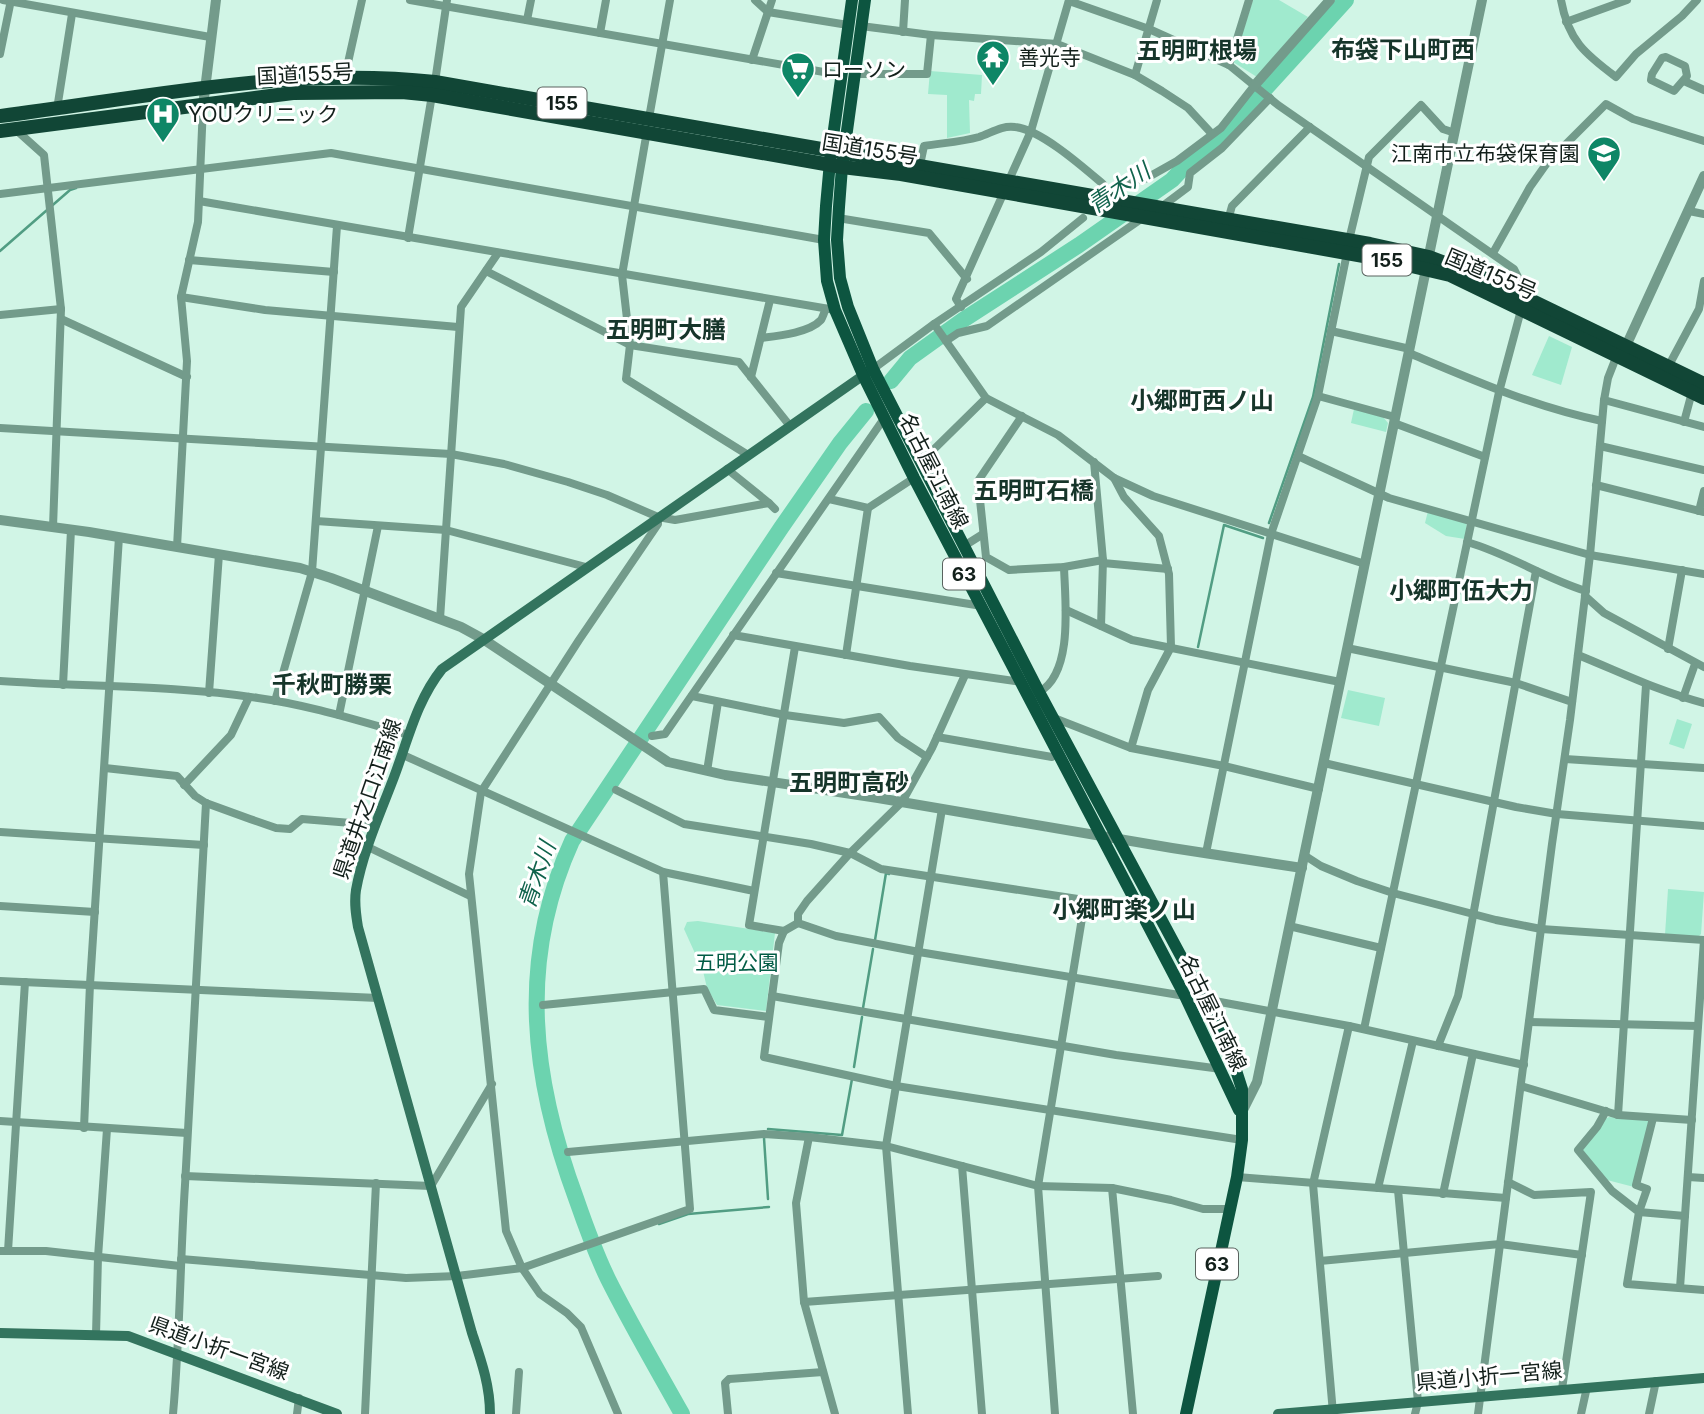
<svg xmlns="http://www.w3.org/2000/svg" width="1704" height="1414" viewBox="0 0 1704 1414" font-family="Inter,'Noto Sans JP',sans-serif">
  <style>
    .green { fill: #a0eace }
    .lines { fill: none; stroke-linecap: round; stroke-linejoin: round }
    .stream { stroke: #519d83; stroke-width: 2.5 }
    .river { stroke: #6cd3af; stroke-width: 16 }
    .minor { stroke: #739b8b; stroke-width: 8 }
    .tertiary { stroke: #739b8b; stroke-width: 10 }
    .secondary { stroke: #33745e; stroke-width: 10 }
    .primary { stroke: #0d5540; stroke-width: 12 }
    .trunk { stroke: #114636; stroke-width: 14 }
    .labels { text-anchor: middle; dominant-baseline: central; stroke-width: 6; stroke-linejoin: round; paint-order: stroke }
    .shield { fill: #fff; stroke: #5a635f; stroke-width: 2 }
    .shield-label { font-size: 19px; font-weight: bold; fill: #13201b }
    .poi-label { font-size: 21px; fill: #13201b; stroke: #fff; text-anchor: start }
    .street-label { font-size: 21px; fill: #13201b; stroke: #fff }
    .park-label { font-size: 21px; fill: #025c45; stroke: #fff }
    .water-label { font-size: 23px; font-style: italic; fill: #10634c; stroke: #fff }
    .quarter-label { font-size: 24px; font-weight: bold; fill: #16352a; stroke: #fff }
  </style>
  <rect width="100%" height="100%" fill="#d1f5e6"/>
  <g class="green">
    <path d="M1253,0H1279L1308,17L1257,77L1233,62Z"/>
    <path d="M930,71L982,75L981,94H975L974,101L969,100L970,133L947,138V95L928,94Z"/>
    <path d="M1549,336L1572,347L1561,385L1532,375Z"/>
    <path d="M1354,409L1383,417L1388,423L1386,432L1351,423Z"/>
    <path d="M1428,511L1467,522L1465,539L1446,536L1425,523Z"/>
    <path d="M1348,690L1385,698L1379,726L1341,718Z"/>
    <path d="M1677,719L1692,724L1684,749L1669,744Z"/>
    <path d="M1668,889L1704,892L1701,934L1698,937L1665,935Z"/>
    <path d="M698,921L775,933L766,1011L717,1005L707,988L703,971L684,929L687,922Z"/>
    <path d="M1609,1117L1651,1120L1634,1187L1607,1180L1583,1151V1148L1605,1119Z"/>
  </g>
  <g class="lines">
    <g class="stream">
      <path d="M0,251L70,190L76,188"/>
      <path d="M1269,523L1313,397L1339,264"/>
      <path d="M1198,647L1224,525L1263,538"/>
      <path d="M875,940L886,873L889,874"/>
      <path d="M863,1008L873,949"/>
      <path d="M854,1067L862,1017"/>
      <path d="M768,1129L842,1135L852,1079"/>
      <path d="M764,1138L768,1199"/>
      <path d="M659,1224L688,1214L769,1207"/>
    </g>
    <g class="river">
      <path d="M891,381L910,358L963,320L1079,245L1172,180L1184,167L1217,142L1346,0"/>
      <path d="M682,1414C657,1369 631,1325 608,1279C596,1254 586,1227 577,1201C532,1080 517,962 572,841L781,528L840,443L866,411"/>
    </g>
    <g class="minor">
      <path d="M3,0L210,37"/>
      <path d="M410,0L841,75"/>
      <path d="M755,0L768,12L848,25"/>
      <path d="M1561,0C1568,40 1585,54 1616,77L1636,54L1682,16L1697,0"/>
      <path d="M1069,1L1149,29L1229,65L1278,105L1514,269L1519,279L1514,291"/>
      <path d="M527,20L531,0"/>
      <path d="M1566,22L1627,0"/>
      <path d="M861,26L931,35L1057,44L1135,75L1162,91L1188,108L1212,134"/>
      <path d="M903,32L905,0"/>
      <path d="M600,33L606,0"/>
      <path d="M0,54L11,0"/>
      <path d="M1666,57L1685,66L1687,76L1674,91L1651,80L1652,74L1662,58Z"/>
      <path d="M752,60L772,0"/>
      <path d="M1229,65L1249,0"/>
      <path d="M855,74H927L931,35"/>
      <path d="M1135,75L1157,0"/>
      <path d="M345,76L362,0"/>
      <path d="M1684,81L1704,90"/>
      <path d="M435,82L447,0"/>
      <path d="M57,109L72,14"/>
      <path d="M649,118L670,0"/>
      <path d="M15,129L44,155L61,309L53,527"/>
      <path d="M647,131L622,275L630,345L626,379L748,455"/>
      <path d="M920,165L924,146C942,143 961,142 979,137C991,133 1002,125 1015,127C1040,129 1083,167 1103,184"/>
      <path d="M1009,180L1031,131L1069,0"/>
      <path d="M1115,186L1119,181L1145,179L1177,161L1221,128L1254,86"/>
      <path d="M0,194L331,153L824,240"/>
      <path d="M199,201L835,310"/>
      <path d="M1160,208L1188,187L1190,173L1222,148L1270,98"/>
      <path d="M1689,211L1704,214"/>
      <path d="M838,218L929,233L967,279"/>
      <path d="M1228,220L1232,206L1310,127"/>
      <path d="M408,238L432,95"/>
      <path d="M1349,240L1369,157L1421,105L1443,129L1455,133"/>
      <path d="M1493,253L1530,187L1547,163L1606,104L1633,119L1704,141"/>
      <path d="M189,260L334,272"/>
      <path d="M486,271L630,345L739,362L790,426"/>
      <path d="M181,297L265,310L458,327"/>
      <path d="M961,307L956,299L1004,192"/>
      <path d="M0,315L61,309"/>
      <path d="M61,319L187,377"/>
      <path d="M934,324L986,398L1058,435L1114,478L1153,496L1365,564"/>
      <path d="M1331,331L1410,349"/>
      <path d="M761,338C777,336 809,333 821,320C822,319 825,310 826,309"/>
      <path d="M946,341L958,333L987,326L1144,217"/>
      <path d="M1409,353C1473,380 1534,407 1602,421"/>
      <path d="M1668,367L1699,309L1704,281"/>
      <path d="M873,369L934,324L1041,252L1083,218"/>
      <path d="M751,377L770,300"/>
      <path d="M1318,396L1395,417"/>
      <path d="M1604,400L1704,427"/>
      <path d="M1022,416L978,481L986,557L1009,570L1064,567L1103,560"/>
      <path d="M1684,422L1692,392"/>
      <path d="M1394,423L1485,457"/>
      <path d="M0,428L451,454L504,464L568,482L607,495L658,517L675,520L769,503L775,509"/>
      <path d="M1600,446L1704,470"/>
      <path d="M1298,456L1389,498L1590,555L1704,574"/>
      <path d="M921,462L986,398"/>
      <path d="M1094,462L1103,560L1101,626"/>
      <path d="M727,469L769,503"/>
      <path d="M1114,478L1124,497L1159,536L1169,574L1171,647L1148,690L1131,748"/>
      <path d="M1596,485L1704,512"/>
      <path d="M829,499L868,508L914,478"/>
      <path d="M1699,511L1704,491"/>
      <path d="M316,521L446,530L586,567"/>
      <path d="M1467,542C1509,554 1544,578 1586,591"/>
      <path d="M964,546L983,534"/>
      <path d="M177,547L187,361L181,297L198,222L203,106"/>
      <path d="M1103,563L1168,569"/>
      <path d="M776,573L982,606"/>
      <path d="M1585,596L1604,613L1704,667"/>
      <path d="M1066,610L1132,640L1340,682"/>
      <path d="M440,619L461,307L498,253"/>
      <path d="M733,635L910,666L1021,682"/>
      <path d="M1347,648L1516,683L1572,702"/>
      <path d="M1668,649L1682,570"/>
      <path d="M846,655L868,508"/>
      <path d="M1578,655C1620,672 1660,692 1704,703"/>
      <path d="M965,675L932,748L902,802L850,853L807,901L798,914V923L784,931L779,943L764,1057L896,1086L1242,1140"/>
      <path d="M0,681C85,687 173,685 258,698C309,705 359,721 409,735"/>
      <path d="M63,685L71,530"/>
      <path d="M1039,692C1074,673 1065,600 1064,567"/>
      <path d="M209,693L219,554"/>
      <path d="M692,696L785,715L844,723L879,717L898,738L927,757"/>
      <path d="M1683,698L1695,664"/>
      <path d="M275,701L312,572L337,226"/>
      <path d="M339,715L378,526"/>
      <path d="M1054,718L1131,748L1224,766L1319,789"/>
      <path d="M652,736L665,734L885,417"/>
      <path d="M937,737L1052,757L1057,753"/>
      <path d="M1565,759L1704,768"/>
      <path d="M1324,763L1516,807L1557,814L1704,826"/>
      <path d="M105,768L177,776L195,796L206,803L250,819L276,828L290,829L302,819L376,825"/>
      <path d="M707,771L718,702"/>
      <path d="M184,785L231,735L249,697"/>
      <path d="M616,790L684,824L811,844L850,853L881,869L1137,908"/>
      <path d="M0,832L204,845"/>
      <path d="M368,847L470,896"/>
      <path d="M1206,853L1271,534L1318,396L1347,253"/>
      <path d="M1304,855L1321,866L1357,881L1393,893L1496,920L1541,929L1704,940"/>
      <path d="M663,872L754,891"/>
      <path d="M0,906L95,912"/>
      <path d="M798,923L836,936L919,952L1185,996"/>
      <path d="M1289,926L1381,948"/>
      <path d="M784,931L749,925L795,647"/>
      <path d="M0,981L378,998"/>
      <path d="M772,996L1116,1055L1221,1069"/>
      <path d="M1204,999L1349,1026L1524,1065"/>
      <path d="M543,1005L704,989L714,1010L769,1017"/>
      <path d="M1529,1022L1698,1026"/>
      <path d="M1364,1029L1499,392L1521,310"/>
      <path d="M1438,1046L1458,996L1462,976L1536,571"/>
      <path d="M1521,1086L1618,1115L1692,1120"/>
      <path d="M1606,1111L1597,1127L1578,1150L1612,1191L1639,1212L1627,1284L1704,1290"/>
      <path d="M1618,1115L1646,685"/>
      <path d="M0,1121L187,1133"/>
      <path d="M84,1128L90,984L119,537"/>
      <path d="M809,1137L796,1203L804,1302L835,1414"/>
      <path d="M568,1152L764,1134L809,1137L886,1146L1038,1186L1112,1188L1171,1200L1203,1209H1229"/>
      <path d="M962,1166L982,1414"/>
      <path d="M185,1176L431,1186L492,1084"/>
      <path d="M1237,1177L1506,1198"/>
      <path d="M1688,1177L1704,1178"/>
      <path d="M1508,1182L1534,1195L1591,1192L1562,1389"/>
      <path d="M1112,1188L1133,1414"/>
      <path d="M1378,1188L1413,1041"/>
      <path d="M1398,1190L1418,1402L1415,1414"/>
      <path d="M1443,1194L1473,1054"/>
      <path d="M1639,1212L1647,1189L1636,1185L1653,1118"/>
      <path d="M1639,1212L1685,1216"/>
      <path d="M0,1251H46L180,1266"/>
      <path d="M8,1251L25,982"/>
      <path d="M181,1259L406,1278L457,1276L522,1268L690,1209L663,872L403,755"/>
      <path d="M1320,1261L1500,1244L1582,1255"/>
      <path d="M1680,1288L1704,940"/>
      <path d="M804,1302L1158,1276"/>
      <path d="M96,1335L98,1257L107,1129"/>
      <path d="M1333,1413L1313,1184L1349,1026"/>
      <path d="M173,1414C180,1338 180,1262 185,1185C191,1058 200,931 206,803"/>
      <path d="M297,1414L299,1398"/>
      <path d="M365,1414L376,1183"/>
      <path d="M516,1414L519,1372"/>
      <path d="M618,1414L581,1327L567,1313L540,1294L522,1268L506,1231L469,874L481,792L579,640L658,524V517"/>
      <path d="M728,1414L725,1383L729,1379L823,1372"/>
      <path d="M908,1414L886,1146L942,809"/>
      <path d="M1055,1414L1038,1186L1085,900"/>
      <path d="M1478,1414L1552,844L1570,720L1590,555L1604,400L1608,378L1617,355"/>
      <path d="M1581,1414L1587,1387"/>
      <path d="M1649,1414L1656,1381"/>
    </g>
    <g class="tertiary">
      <path d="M1254,86L1330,0"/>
      <path d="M203,106L216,0"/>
      <path d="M1622,350L1626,346L1704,176"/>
      <path d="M0,520L89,532L300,568L331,578L461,627L483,639L668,762L725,775L878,798L1172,848L1302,868"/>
      <path d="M1243,1110L1257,1082L1482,0"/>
    </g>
    <g class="secondary">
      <path d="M0,1333L128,1336L337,1414"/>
      <path d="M490,1414C490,1385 481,1360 472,1333L358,927C356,915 354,903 356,890C363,851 380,814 394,777C408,740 417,700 442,669L868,372"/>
      <path d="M1278,1414L1704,1378"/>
    </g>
    <g class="primary">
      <path d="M852,0L831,151L826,206L824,240L827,281L835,310L863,375L914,478L1185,996L1239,1110"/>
      <path d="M865,0L842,167L839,207L837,240L840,278L848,307L873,369L1039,692L1204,999L1234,1064L1242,1089V1140L1237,1177L1186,1414"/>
    </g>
    <g class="trunk">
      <path d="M0,116C144,98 289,66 435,82L1370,244L1429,257L1489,280L1704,384"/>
      <path d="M0,131L293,93L402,92L432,95L842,167L901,174L1386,260L1450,275L1704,398"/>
    </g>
  </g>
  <defs>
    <g id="temple-pin" transform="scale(1.75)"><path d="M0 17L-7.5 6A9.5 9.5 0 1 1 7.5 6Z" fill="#0e8666" stroke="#fff"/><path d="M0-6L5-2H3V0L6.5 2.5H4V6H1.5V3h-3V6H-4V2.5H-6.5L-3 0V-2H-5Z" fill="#fff"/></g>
    <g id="supermarket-pin" transform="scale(1.75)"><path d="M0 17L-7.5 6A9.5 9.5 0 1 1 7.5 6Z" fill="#0e8666" stroke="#fff"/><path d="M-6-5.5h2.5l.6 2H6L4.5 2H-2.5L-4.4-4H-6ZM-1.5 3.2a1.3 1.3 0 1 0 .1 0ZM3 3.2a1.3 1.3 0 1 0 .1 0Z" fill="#fff"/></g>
    <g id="hospital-pin" transform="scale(1.75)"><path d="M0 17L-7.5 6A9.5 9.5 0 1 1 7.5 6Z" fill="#0e8666" stroke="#fff"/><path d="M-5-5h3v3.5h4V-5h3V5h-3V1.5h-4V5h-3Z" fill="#fff"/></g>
    <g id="school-pin" transform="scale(1.75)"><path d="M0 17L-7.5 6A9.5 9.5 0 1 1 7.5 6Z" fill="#0e8666" stroke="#fff"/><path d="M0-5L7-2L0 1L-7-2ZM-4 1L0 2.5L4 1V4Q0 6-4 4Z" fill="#fff"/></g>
  </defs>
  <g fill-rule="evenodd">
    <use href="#temple-pin" x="993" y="57"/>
    <use href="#supermarket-pin" x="798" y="69"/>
    <use href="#hospital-pin" x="163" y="114"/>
    <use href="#school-pin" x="1604" y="153"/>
  </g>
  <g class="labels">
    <g class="shield">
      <rect x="537.5" y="87.5" width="49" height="31" rx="5"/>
      <rect x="1362.5" y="244.5" width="49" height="31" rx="5"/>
      <rect x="943" y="558.5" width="42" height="31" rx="5"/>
      <rect x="1196" y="1248.5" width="42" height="31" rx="5"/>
    </g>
    <g class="shield-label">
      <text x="562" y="103">155</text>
      <text x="1387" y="260">155</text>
      <text x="964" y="574">63</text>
      <text x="1217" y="1264">63</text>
    </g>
    <g class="poi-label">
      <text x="1018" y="57">善光寺</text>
      <text x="822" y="69">ローソン</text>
      <text x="188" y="114">YOUクリニック</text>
      <text x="1580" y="153" text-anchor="end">江南市立布袋保育園</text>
    </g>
    <g class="street-label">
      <text transform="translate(305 74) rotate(-3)">国道155号</text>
      <text transform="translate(870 149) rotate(9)">国道155号</text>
      <text transform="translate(1491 274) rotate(23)">国道155号</text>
      <text transform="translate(934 471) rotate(63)">名古屋江南線</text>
      <text transform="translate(367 799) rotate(-71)">県道井之口江南線</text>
      <text transform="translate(1213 1013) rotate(64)">名古屋江南線</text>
      <text transform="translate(219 1348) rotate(20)">県道小折一宮線</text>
      <text transform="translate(1489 1376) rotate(-5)">県道小折一宮線</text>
    </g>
    <g class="park-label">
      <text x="737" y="962">五明公園</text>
    </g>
    <g class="water-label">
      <text transform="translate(1119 188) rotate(-34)">青木川</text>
      <text transform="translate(537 875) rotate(-71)">青木川</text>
    </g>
    <g class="quarter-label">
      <text x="1403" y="49">布袋下山町西</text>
      <text x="1197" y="50">五明町根場</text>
      <text x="666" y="329">五明町大膳</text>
      <text x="1202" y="400">小郷町西ノ山</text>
      <text x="1034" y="490">五明町石橋</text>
      <text x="1461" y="590">小郷町伍大力</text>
      <text x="332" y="684">千秋町勝栗</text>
      <text x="849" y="782">五明町高砂</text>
      <text x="1124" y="909">小郷町楽ノ山</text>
    </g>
  </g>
</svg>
